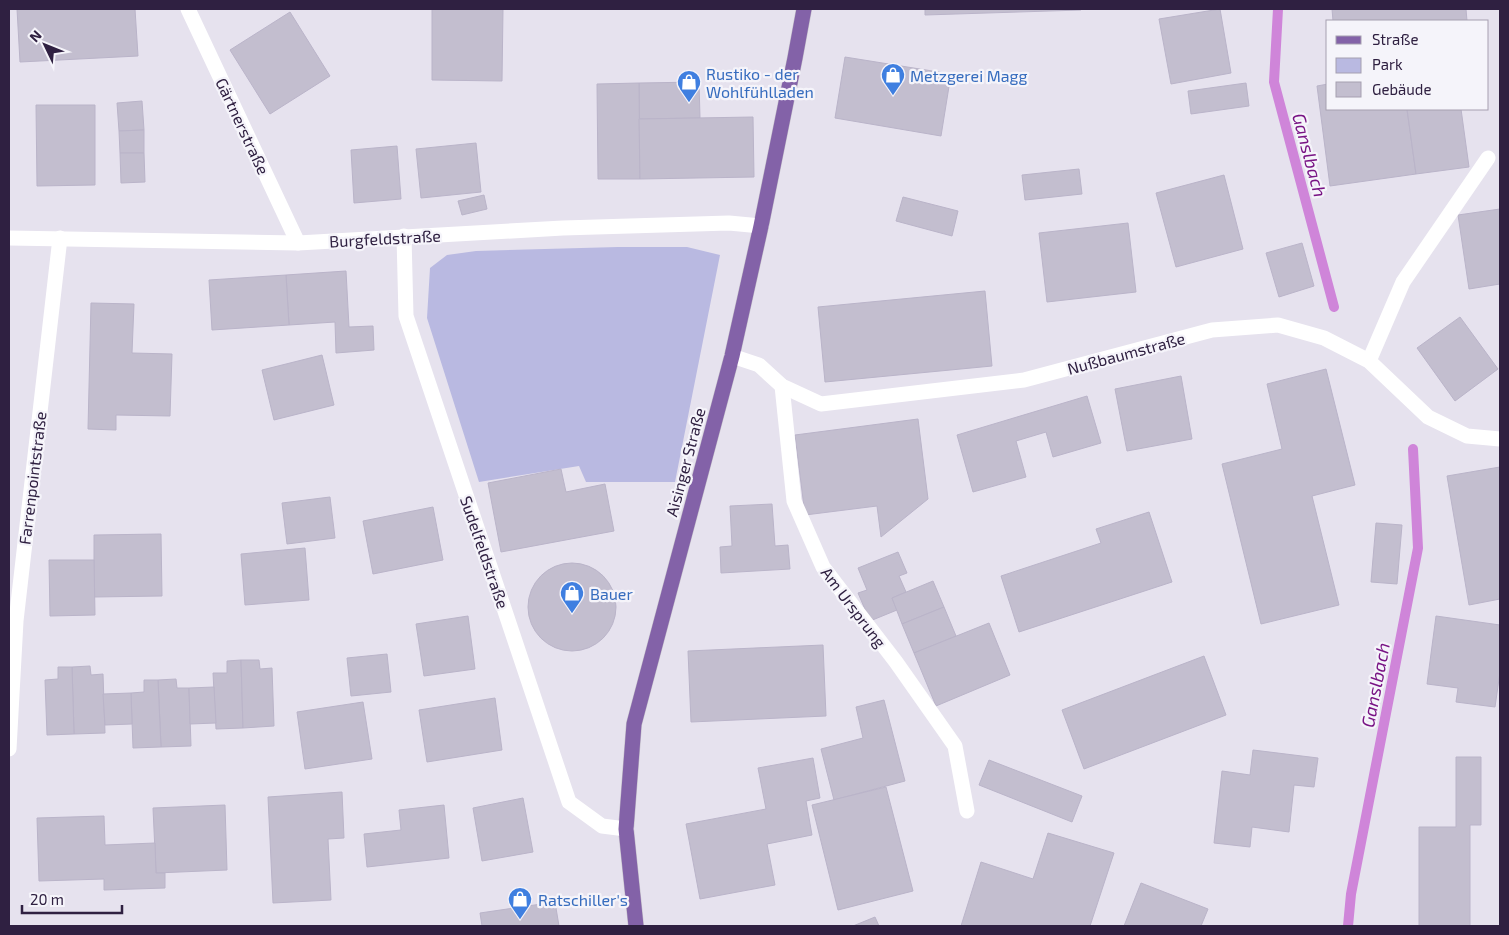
<svg xmlns="http://www.w3.org/2000/svg" width="1509" height="935" viewBox="0 0 1509 935" font-family="'Exo 2',sans-serif">
  <style>
    .green { fill: #b9b9e1 }
    .lines { fill: none; stroke-linecap: round; stroke-linejoin: round }
    .stream { stroke: #cf85d9; stroke-width: 10 }
    .building { fill: #c3becf; stroke: #bab4c9 }
    .major-casing { stroke: #c1bcc6; stroke-width: 16 }
    .minor { stroke: #fff; stroke-width: 15 }
    .major { stroke: #8362a8; stroke-width: 15 }
    .labels { text-anchor: middle; dominant-baseline: central; stroke-width: 4.5; stroke-linejoin: round; paint-order: stroke }
    .shop-label { font-size: 16px; fill: #366cbe; stroke: #f5f4fa; text-anchor: start }
    .street-label { font-size: 16px; fill: #2f2041; stroke: #f5f4fa }
    .water-label { font-size: 18px; font-style: italic; fill: #781384; stroke: #f5f4fa }
  </style>
  <rect width="100%" height="100%" fill="#e6e2ee"/>
  <path class="green" d="M618,247H687L720,255L675,482H586L579,466L479,482L427,318L430,268L447,255L476,251Z"/>
  <g class="lines">
    <g class="stream">
      <path d="M1278,9L1274,82L1334,307"/>
      <path d="M1348,926L1351,894L1418,548L1413,449"/>
    </g>
  </g>
  <g class="building">
    <path d="M17,9H135L138,56L20,62Z"/>
    <path d="M432,9H503L502,81L432,80Z"/>
    <path d="M925,9H1081V10L925,15Z"/>
    <path d="M1220,9L1231,73L1171,84L1159,19Z"/>
    <path d="M1332,9H1466L1467,21H1333Z"/>
    <path d="M290,12L330,76L270,114L230,50Z"/>
    <path d="M845,57L951,74L941,136L835,118Z"/>
    <path d="M699,82L700,118L639,119V83Z"/>
    <path d="M639,83L640,179H598L597,84Z"/>
    <path d="M1246,83L1249,106L1191,114L1188,91Z"/>
    <path d="M1328,84V109H1407L1416,174L1330,186L1317,86Z"/>
    <path d="M142,101L144,130L119,131L117,103Z"/>
    <path d="M36,105H95V185L37,186Z"/>
    <path d="M1407,109H1461L1469,167L1416,174Z"/>
    <path d="M753,117L754,177L640,179L639,119Z"/>
    <path d="M144,130V153H120L119,131Z"/>
    <path d="M476,143L481,192L421,198L416,149Z"/>
    <path d="M397,146L401,199L354,203L351,150Z"/>
    <path d="M120,153H144L145,182L121,183Z"/>
    <path d="M1079,169L1082,194L1025,200L1022,175Z"/>
    <path d="M1224,175L1243,249L1176,267L1156,193Z"/>
    <path d="M484,195L487,209L462,215L458,201Z"/>
    <path d="M903,197L958,211L952,236L896,221Z"/>
    <path d="M1500,209V284L1469,289L1458,215Z"/>
    <path d="M1128,223L1136,292L1047,302L1039,233Z"/>
    <path d="M1302,243L1314,286L1279,297L1266,253Z"/>
    <path d="M346,271L349,327L373,326L374,350L336,353L335,322L289,325L286,275Z"/>
    <path d="M286,275L289,325L212,330L209,280Z"/>
    <path d="M985,291L992,366L825,382L818,307Z"/>
    <path d="M91,303L134,304L132,353L172,354L170,416L116,415V430L88,429Z"/>
    <path d="M1460,317L1498,369L1455,401L1417,348Z"/>
    <path d="M322,355L334,405L274,420L262,370Z"/>
    <path d="M1326,369L1355,485L1312,496L1339,605L1261,624L1222,464L1282,449L1267,384Z"/>
    <path d="M1181,376L1192,439L1127,451L1115,389Z"/>
    <path d="M1087,396L1101,443L1053,457L1046,432L1016,441L1026,477L973,492L957,435Z"/>
    <path d="M918,419L928,499L881,537L877,506L805,515L795,435Z"/>
    <path d="M1500,467V599L1469,605L1447,476Z"/>
    <path d="M561,469L566,492L605,484L614,531L501,552L488,483Z"/>
    <path d="M330,497L335,538L287,544L282,503Z"/>
    <path d="M772,504L775,546L788,545L790,569L721,573L720,547L732,546L730,506Z"/>
    <path d="M433,507L443,560L373,574L363,521Z"/>
    <path d="M1149,512L1172,582L1019,632L1001,576L1101,543L1096,529Z"/>
    <path d="M1376,523L1402,525L1397,584L1371,582Z"/>
    <path d="M161,534L162,596L94,597V535Z"/>
    <path d="M305,548L309,600L245,605L241,554Z"/>
    <path d="M898,552L907,573L899,576L906,592L892,598L897,610L870,621L858,593L867,590L858,568Z"/>
    <path d="M49,560H94L95,615L50,616Z"/>
    <circle cx="572" cy="607" r="44"/>
    <path d="M933,581L944,607L902,624L892,598Z"/>
    <path d="M944,607L956,636L914,653L902,624Z"/>
    <path d="M468,616L475,669L424,676L416,624Z"/>
    <path d="M1436,616L1500,625V672L1495,707L1456,702L1458,688L1427,684Z"/>
    <path d="M989,623L1010,675L936,706L914,653Z"/>
    <path d="M823,645L826,716L691,722L688,651Z"/>
    <path d="M387,654L391,692L351,696L347,658Z"/>
    <path d="M1204,656L1226,715L1084,769L1062,710Z"/>
    <path d="M241,660L243,728L216,729L213,673H227V661Z"/>
    <path d="M241,660H259L260,669L272,668L274,726L243,728Z"/>
    <path d="M90,666L91,675L103,674L105,733L74,734L72,667Z"/>
    <path d="M58,667H72L74,734L47,735L45,680L58,679Z"/>
    <path d="M176,679L177,688H189L191,746L161,747L158,680Z"/>
    <path d="M144,680H158L161,747L133,748L131,693L144,692Z"/>
    <path d="M214,687L216,723L190,724L189,688Z"/>
    <path d="M131,693L132,724L105,725L103,694Z"/>
    <path d="M495,698L502,750L427,762L419,710Z"/>
    <path d="M884,700L905,781L834,800L821,749L863,738L856,707Z"/>
    <path d="M363,702L372,759L305,769L297,712Z"/>
    <path d="M1253,750L1318,758L1314,787L1294,785L1289,832L1252,827L1250,847L1214,843L1222,771L1250,775Z"/>
    <path d="M1456,757H1481V825H1470V926H1419V827H1456Z"/>
    <path d="M813,758L820,798L806,801L812,835L767,844L775,885L700,899L686,824L766,809L758,768Z"/>
    <path d="M989,760L1082,796L1072,822L979,785Z"/>
    <path d="M886,787L913,891L838,910L812,805Z"/>
    <path d="M342,792L344,838L328,839L331,900L273,903L268,797Z"/>
    <path d="M523,798L533,852L482,861L473,808Z"/>
    <path d="M225,805L227,870L156,873L153,808Z"/>
    <path d="M444,805L449,858L367,867L364,834L401,830L399,810Z"/>
    <path d="M104,816L105,845L155,843L156,873H165V888L104,890V879L39,881L37,818Z"/>
    <path d="M1048,833L1114,853L1090,926H961L981,862L1033,879Z"/>
    <path d="M1141,883L1208,909L1201,926H1124Z"/>
    <path d="M555,902L559,926H482L480,913Z"/>
    <path d="M875,917L879,926H853Z"/>
  </g>
  <g class="lines">
    <g class="major-casing">
      <path id="major" d="M636,926L626,829L634,724L732,356L761,226L795,58L804,9"/>
    </g>
    <g class="minor">
      <path d="M188,9L298,243"/>
      <path d="M404,236L406,316L569,802L602,826L626,829"/>
      <path d="M9,238L298,243L563,228L729,223L761,226"/>
      <path d="M732,356L759,365L782,386L821,404L1024,380L1212,330L1278,325L1324,338L1369,361L1428,417L1467,436L1500,439"/>
      <path d="M1369,361L1403,282L1488,158"/>
      <path d="M782,386L794,501L823,567L896,662L955,746L967,811"/>
      <path d="M9,749L16,621L60,238"/>
    </g>
    <use href="#major" class="major"/>
  </g>
  <defs>
    <g id="shop-pin" transform="scale(1.25)"><path d="M0 17L-7.5 6A9.5 9.5 0 1 1 7.5 6Z" fill="#3f7fe0" stroke="#f5f4fa"/><path d="M-5-2.5h2.3a2.7 3.5 0 0 1 5.4 0H5L5.5 6h-11ZM-1.5-2.5h3a1.5 2.3 0 0 0-3 0Z" fill="#fff"/></g>
  </defs>
  <g fill-rule="evenodd">
    <use href="#shop-pin" x="893" y="75"/>
    <use href="#shop-pin" x="689" y="82"/>
    <use href="#shop-pin" x="572" y="593"/>
    <use href="#shop-pin" x="520" y="899"/>
  </g>
  <g class="labels">
    <g class="shop-label">
      <text x="706" y="73">Rustiko - der<tspan x="706" dy="18">Wohlfühlladen</tspan></text>
      <text x="910" y="75">Metzgerei Magg</text>
      <text x="590" y="593">Bauer</text>
      <text x="538" y="899">Ratschiller's</text>
    </g>
    <g class="street-label">
      <text transform="translate(243 126) rotate(65)">Gärtnerstraße</text>
      <text transform="translate(385 238) rotate(-3)">Burgfeldstraße</text>
      <text transform="translate(1126 353) rotate(-15)">Nußbaumstraße</text>
      <text transform="translate(685 462) rotate(-75)">Aisinger Straße</text>
      <text transform="translate(32 478) rotate(-83)">Farrenpointstraße</text>
      <text transform="translate(485 552) rotate(71)">Sudelfeldstraße</text>
      <text transform="translate(854 607) rotate(53)">Am Ursprung</text>
    </g>
    <g class="water-label">
      <text transform="translate(1310 155) rotate(75)">Ganslbach</text>
      <text transform="translate(1375 685) rotate(-79)">Ganslbach</text>
    </g>
  </g>
  <rect width="1509" height="935" fill="none" stroke="#2f2041" stroke-width="20"/>
  <rect x="1326" y="20" width="162" height="90" fill="#f5f4fa" stroke="#a69fb0"/>
  <rect x="1336" y="36" width="25" height="8" fill="#8362a8" stroke="#a69fb0"/>
  <text x="1372" y="45" font-size="15" fill="#2f2041">Straße</text>
  <rect x="1336" y="58" width="25" height="15" fill="#b9b9e1" stroke="#a69fb0"/>
  <text x="1372" y="70" font-size="15" fill="#2f2041">Park</text>
  <rect x="1336" y="82" width="25" height="15" fill="#c3becf" stroke="#a69fb0"/>
  <text x="1372" y="95" font-size="15" fill="#2f2041">Gebäude</text>
  <g transform="translate(45 45) rotate(313)" stroke="#f5f4fa" stroke-width="4" paint-order="stroke">
  <path d="M0-4L9 19L0 12L-9 19Z" fill="#2f2041"/>
  <text y="-8" font-size="14" font-weight="bold" text-anchor="middle" fill="#2f2041">N</text>
  </g>
  <path d="M22 905v8h100v-8" fill="none" stroke="#2f2041" stroke-width="2.5"/>
  <text x="30" y="905" font-size="15" fill="#2f2041" stroke="#f5f4fa" stroke-width="4" paint-order="stroke">20 m</text>
</svg>
